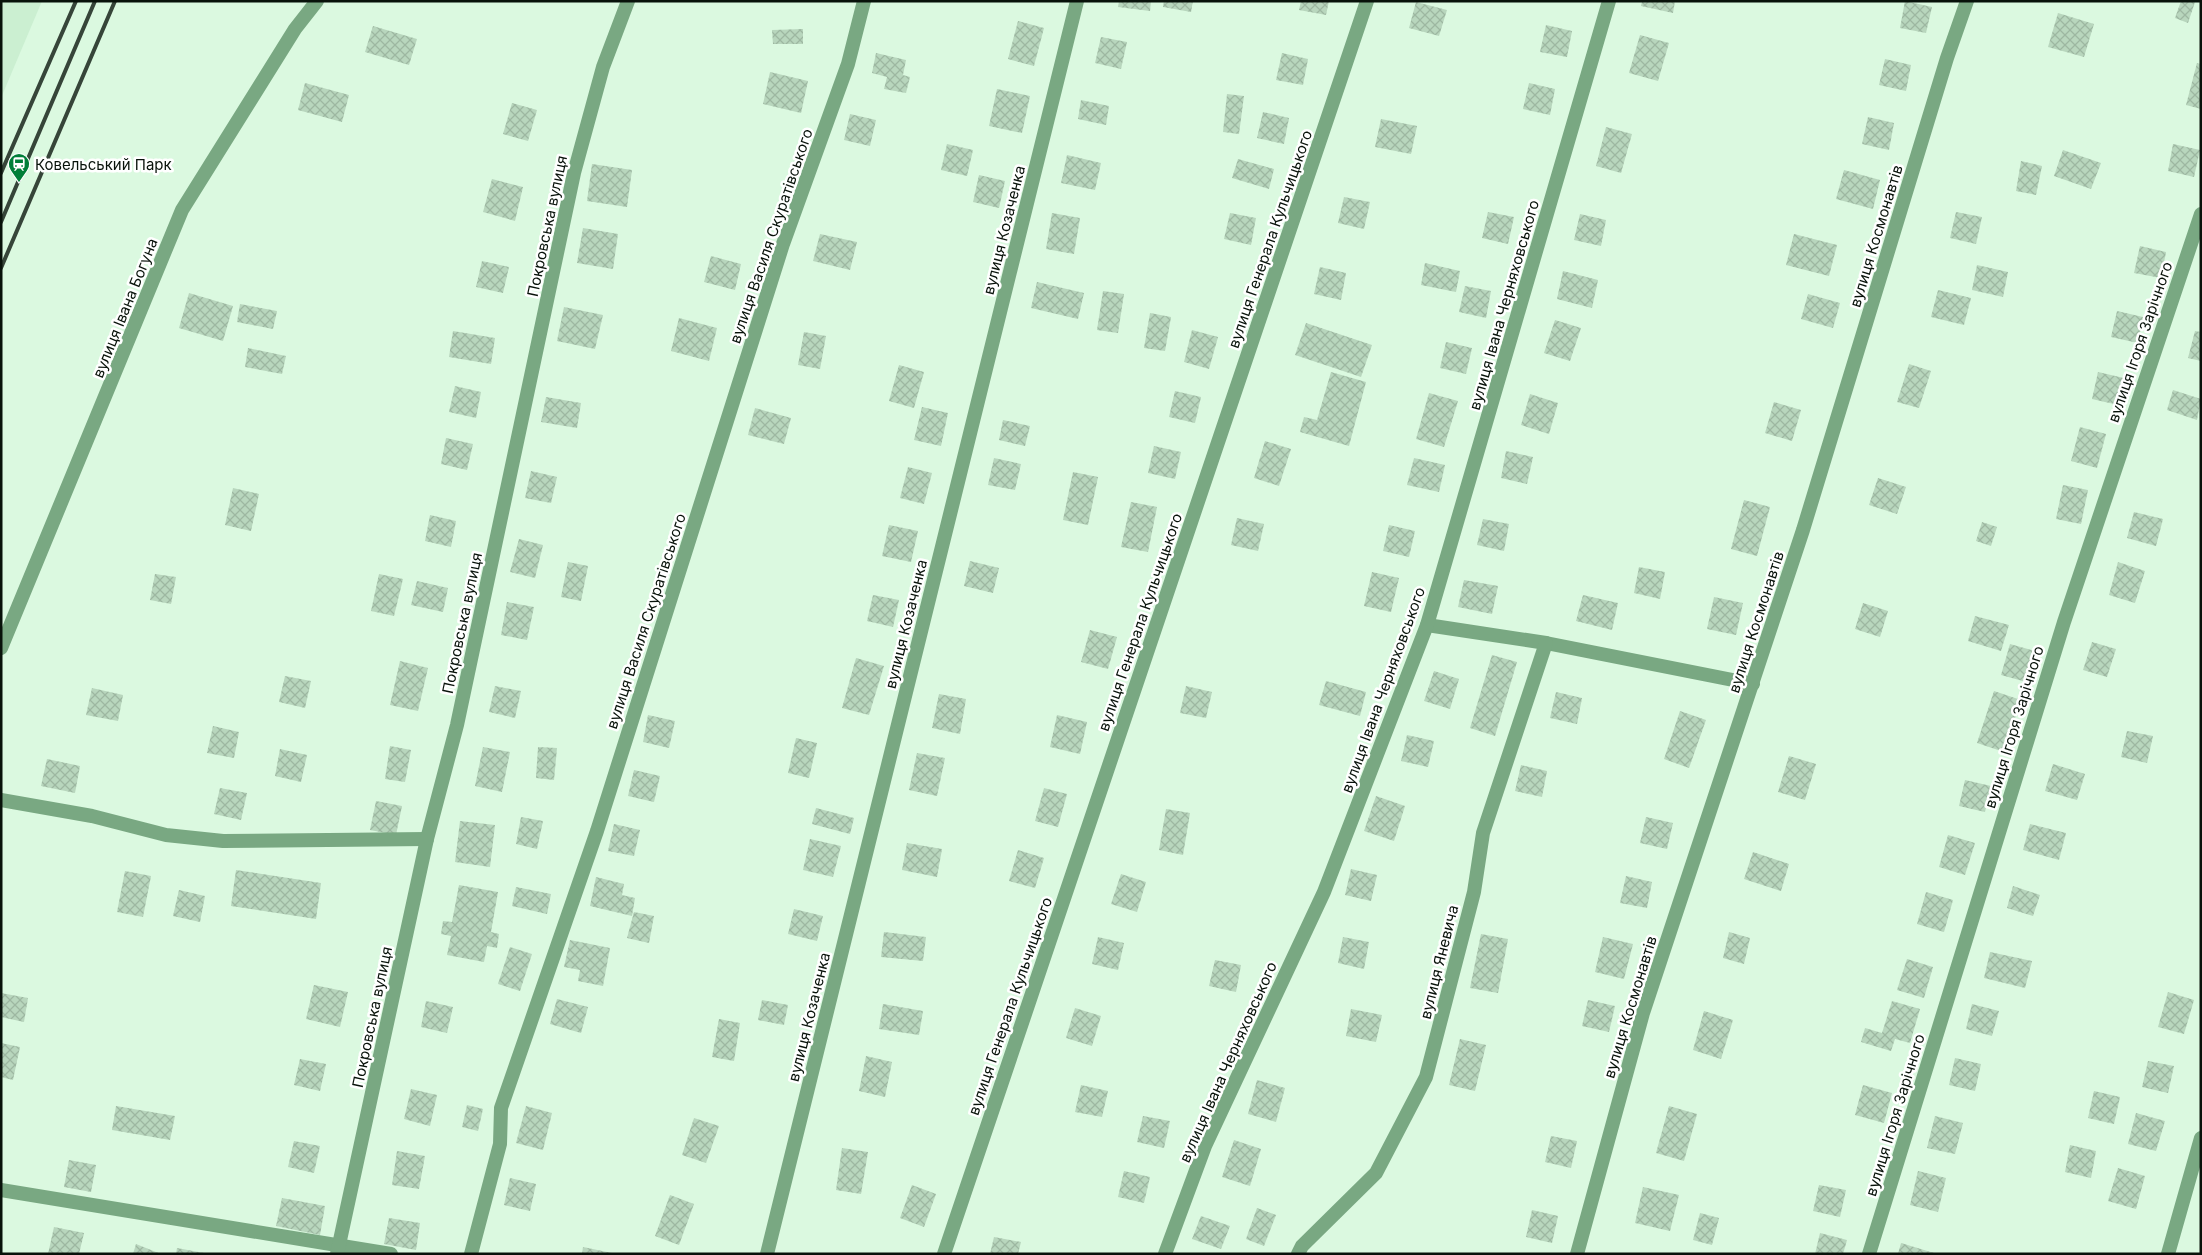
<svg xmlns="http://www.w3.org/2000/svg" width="2202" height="1255" viewBox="0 0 2202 1255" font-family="Inter,sans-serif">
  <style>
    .built { fill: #cbefd1 }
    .building { fill: url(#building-cross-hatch) }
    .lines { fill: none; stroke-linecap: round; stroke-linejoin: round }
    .minor { stroke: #79a882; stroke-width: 14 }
    .tertiary { stroke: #79a882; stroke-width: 14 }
    .rail { stroke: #364539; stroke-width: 4 }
    .labels { text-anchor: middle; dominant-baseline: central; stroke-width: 5; stroke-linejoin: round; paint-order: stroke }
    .poi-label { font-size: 15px; fill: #08120a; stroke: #fff; text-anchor: start }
    .street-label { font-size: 15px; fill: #08120a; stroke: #fff }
  </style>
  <defs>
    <pattern id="building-cross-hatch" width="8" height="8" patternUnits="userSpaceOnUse" patternTransform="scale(1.25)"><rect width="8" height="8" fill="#b8d6bd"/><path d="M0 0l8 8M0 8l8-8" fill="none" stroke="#9db7a1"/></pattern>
  </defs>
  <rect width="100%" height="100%" fill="#dbf9e0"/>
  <path class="built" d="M1,1H42L1,98Z"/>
  <g class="building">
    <path d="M1119,1H1151L1150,11L1118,7Z"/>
    <path d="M1164,1H1193L1191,12L1163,7Z"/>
    <path d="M1301,1H1329L1326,15L1299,10Z"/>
    <path d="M1642,1H1675L1673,13L1641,6Z"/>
    <path d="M1905,1L1932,7L1926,33L1900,28Z"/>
    <path d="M2181,1L2195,2L2188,23L2175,18Z"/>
    <path d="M1416,2L1447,10L1439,36L1409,28Z"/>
    <path d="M2058,13L2094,24L2084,57L2048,47Z"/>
    <path d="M1018,21L1044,28L1034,66L1008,59Z"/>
    <path d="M1546,25L1572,31L1567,57L1540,52Z"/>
    <path d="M373,26L417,39L409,65L365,52Z"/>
    <path d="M803,29V44H773L772,30Z"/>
    <path d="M1640,35L1669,43L1658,81L1629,73Z"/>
    <path d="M1101,37L1127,42L1121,69L1095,63Z"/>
    <path d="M876,53L906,60L903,75L910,77L906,93L884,89L887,77L872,73Z"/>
    <path d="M1282,53L1308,59L1303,85L1276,80Z"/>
    <path d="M1885,59L1911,65L1906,91L1879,85Z"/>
    <path d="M2197,63L2201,64V109L2186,105Z"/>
    <path d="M770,72L808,81L801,113L763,104Z"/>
    <path d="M305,83L349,95L342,122L298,110Z"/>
    <path d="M1529,83L1555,89L1550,115L1523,109Z"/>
    <path d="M997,89L1030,96L1022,133L989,126Z"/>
    <path d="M1227,94L1244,96L1239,134L1223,132Z"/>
    <path d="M1081,100L1109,106L1106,125L1078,119Z"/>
    <path d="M512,103L537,110L528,141L503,134Z"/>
    <path d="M1263,112L1289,118L1284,144L1257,138Z"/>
    <path d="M850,114L876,120L870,146L844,140Z"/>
    <path d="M1868,117L1894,123L1889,150L1862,144Z"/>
    <path d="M1381,119L1417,126L1411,154L1375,147Z"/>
    <path d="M1606,127L1632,134L1621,173L1596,166Z"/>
    <path d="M947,144L973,150L967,176L941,170Z"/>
    <path d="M2173,144L2200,150L2194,177L2168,171Z"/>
    <path d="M2063,150L2101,163L2091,189L2054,176Z"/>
    <path d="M1067,155L1101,163L1095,190L1061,183Z"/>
    <path d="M1238,159L1274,169L1269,189L1232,178Z"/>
    <path d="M2021,161L2042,166L2036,195L2016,191Z"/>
    <path d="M592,164L632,170L627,207L587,201Z"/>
    <path d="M1844,170L1880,180L1873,209L1836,199Z"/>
    <path d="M979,175L1005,181L999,208L973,202Z"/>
    <path d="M492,179L523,187L515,221L483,212Z"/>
    <path d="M1344,197L1370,202L1364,229L1338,223Z"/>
    <path d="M1488,212L1514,217L1508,244L1482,238Z"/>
    <path d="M1956,212L1982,217L1976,244L1950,238Z"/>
    <path d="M1052,213L1080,218L1074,254L1046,249Z"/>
    <path d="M1230,213L1256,218L1251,245L1224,239Z"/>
    <path d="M1580,214L1606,220L1601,246L1574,240Z"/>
    <path d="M583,228L618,234L613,269L577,263Z"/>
    <path d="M820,234L857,242L850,270L813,261Z"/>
    <path d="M1794,234L1837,245L1829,276L1786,265Z"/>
    <path d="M2140,246L2166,252L2161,278L2134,273Z"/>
    <path d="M711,256L741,264L735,290L704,282Z"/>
    <path d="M482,261L509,267L503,293L476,287Z"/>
    <path d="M1425,263L1460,271L1456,292L1421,285Z"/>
    <path d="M1977,265L2008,272L2003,297L1972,290Z"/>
    <path d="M1320,267L1346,273L1341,300L1314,294Z"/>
    <path d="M1563,271L1598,280L1592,308L1557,299Z"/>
    <path d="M1037,282L1084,293L1078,319L1031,308Z"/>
    <path d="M1465,286L1491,291L1486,318L1459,312Z"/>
    <path d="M1938,290L1971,298L1964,325L1931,317Z"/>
    <path d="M1103,291L1124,294L1118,333L1097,330Z"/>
    <path d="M189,293L233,306L223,341L179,328Z"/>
    <path d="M1808,294L1840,303L1833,328L1801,319Z"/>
    <path d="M240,304L277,311L273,329L237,322Z"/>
    <path d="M564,307L603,315L595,349L557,341Z"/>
    <path d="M2117,311L2143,317L2138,343L2111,337Z"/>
    <path d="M1150,313L1171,317L1165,351L1144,348Z"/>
    <path d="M679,318L717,328L709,361L671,351Z"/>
    <path d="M1555,320L1581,328L1570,361L1544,353Z"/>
    <path d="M1306,323L1372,345L1361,377L1295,355Z"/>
    <path d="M1192,330L1218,337L1209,369L1184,362Z"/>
    <path d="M453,331L495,338L491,364L449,357Z"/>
    <path d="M2195,331L2201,332V361L2188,358Z"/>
    <path d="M804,332L826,336L820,369L798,365Z"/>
    <path d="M1446,342L1472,348L1466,374L1440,368Z"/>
    <path d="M248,348L286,356L282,374L245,367Z"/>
    <path d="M1909,364L1931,371L1919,408L1897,402Z"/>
    <path d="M899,365L924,372L914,408L889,401Z"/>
    <path d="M1331,372L1366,382L1349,446L1300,432L1304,417L1317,420Z"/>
    <path d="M2098,372L2124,378L2118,405L2092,399Z"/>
    <path d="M455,386L481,392L476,418L449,412Z"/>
    <path d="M2173,390L2201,399L2197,420L2167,410Z"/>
    <path d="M1175,391L1201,397L1195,423L1169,417Z"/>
    <path d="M1429,393L1458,401L1444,447L1416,439Z"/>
    <path d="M1530,394L1558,403L1549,434L1521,425Z"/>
    <path d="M546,397L581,403L577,428L541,422Z"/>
    <path d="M1774,402L1801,410L1792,441L1765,433Z"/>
    <path d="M922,407L948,413L941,446L914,440Z"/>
    <path d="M755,408L791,418L784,444L748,435Z"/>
    <path d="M1003,420L1030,426L1025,446L999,440Z"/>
    <path d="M2080,427L2106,434L2097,468L2071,461Z"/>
    <path d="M446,438L473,444L467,470L441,464Z"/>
    <path d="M1265,441L1291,449L1279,486L1254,478Z"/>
    <path d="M1154,446L1181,452L1175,479L1148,473Z"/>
    <path d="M1506,451L1533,457L1527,484L1501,478Z"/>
    <path d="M994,458L1021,464L1015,490L988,485Z"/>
    <path d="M1414,458L1445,465L1439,492L1407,485Z"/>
    <path d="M908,467L932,473L924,504L900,498Z"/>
    <path d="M531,471L557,477L551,503L525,498Z"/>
    <path d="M1073,472L1098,477L1088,525L1063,520Z"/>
    <path d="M1878,478L1906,487L1897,514L1869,505Z"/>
    <path d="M2063,485L2088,490L2081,524L2056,519Z"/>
    <path d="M233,488L259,494L251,531L225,525Z"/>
    <path d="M1744,500L1770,507L1757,556L1731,549Z"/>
    <path d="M1131,502L1157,507L1148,552L1121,547Z"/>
    <path d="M2134,512L2163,519L2156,546L2127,538Z"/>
    <path d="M430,515L456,521L451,547L425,541Z"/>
    <path d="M1237,518L1264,524L1258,551L1231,545Z"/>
    <path d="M1483,519L1509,524L1504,551L1477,545Z"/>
    <path d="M1982,522L1997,527L1991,546L1976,541Z"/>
    <path d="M889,525L918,531L911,562L882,556Z"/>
    <path d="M1389,525L1415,531L1409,557L1383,551Z"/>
    <path d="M519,539L543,545L535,578L510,572Z"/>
    <path d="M970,561L999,568L993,593L964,586Z"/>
    <path d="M568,562L588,566L581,601L561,597Z"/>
    <path d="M2118,562L2145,571L2135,603L2109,595Z"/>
    <path d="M1639,567L1665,572L1660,599L1634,593Z"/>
    <path d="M1372,572L1399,578L1391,612L1364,606Z"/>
    <path d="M155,574L176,577L171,604L150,600Z"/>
    <path d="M379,574L403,579L394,616L371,611Z"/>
    <path d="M1464,580L1498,586L1492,614L1458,607Z"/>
    <path d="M417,581L448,588L443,612L411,605Z"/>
    <path d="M873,595L899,600L893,627L867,621Z"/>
    <path d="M1583,595L1618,603L1612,630L1576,621Z"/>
    <path d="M1714,597L1743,603L1736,635L1707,629Z"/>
    <path d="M507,602L534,607L527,640L501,635Z"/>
    <path d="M1863,603L1888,611L1880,637L1855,629Z"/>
    <path d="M1975,616L2009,625L2001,651L1968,641Z"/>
    <path d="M1090,630L1117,637L1108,669L1081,662Z"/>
    <path d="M2092,642L2116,649L2107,677L2083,670Z"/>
    <path d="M2010,644L2038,652L2030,683L2001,675Z"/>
    <path d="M1492,655L1517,662L1495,736L1470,728Z"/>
    <path d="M856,658L884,666L869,715L842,708Z"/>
    <path d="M400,661L428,668L418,711L390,705Z"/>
    <path d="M1434,671L1459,679L1450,709L1424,701Z"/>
    <path d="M285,676L311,681L305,708L279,702Z"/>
    <path d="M1326,681L1366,692L1360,716L1319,705Z"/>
    <path d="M495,686L521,691L515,718L489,712Z"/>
    <path d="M1186,686L1212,692L1206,718L1180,713Z"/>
    <path d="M92,688L123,695L118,721L86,715Z"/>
    <path d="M1994,691L2021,700L2004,752L1977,743Z"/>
    <path d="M1556,692L1582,698L1577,724L1550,718Z"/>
    <path d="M939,694L966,699L960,734L932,728Z"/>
    <path d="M1680,711L1706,720L1689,768L1664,759Z"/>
    <path d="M648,715L675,721L669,748L643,742Z"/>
    <path d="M1057,715L1087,722L1080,754L1050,747Z"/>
    <path d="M213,726L239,732L234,758L207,753Z"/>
    <path d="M2127,731L2153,736L2147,763L2121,757Z"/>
    <path d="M1407,735L1434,741L1428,767L1401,761Z"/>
    <path d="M796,738L817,743L809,778L788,773Z"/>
    <path d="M390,746L411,750L405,782L385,779Z"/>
    <path d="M483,747L510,752L502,792L475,786Z"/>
    <path d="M538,747L557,748L554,780L536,778Z"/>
    <path d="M280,749L307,755L301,782L275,776Z"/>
    <path d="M917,753L945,758L937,796L909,790Z"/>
    <path d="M1789,756L1816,764L1805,800L1778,792Z"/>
    <path d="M47,759L80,766L75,793L41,786Z"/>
    <path d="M2053,764L2085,774L2077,800L2045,791Z"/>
    <path d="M1521,765L1547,771L1542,797L1515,791Z"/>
    <path d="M634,770L660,776L654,802L628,796Z"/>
    <path d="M1965,780L1991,786L1985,812L1959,806Z"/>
    <path d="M220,788L247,793L241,820L214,814Z"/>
    <path d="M1044,788L1067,794L1058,827L1035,821Z"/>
    <path d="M1376,796L1405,806L1394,841L1364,831Z"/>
    <path d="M376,801L402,806L396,835L370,830Z"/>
    <path d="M816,808L854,818L850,834L812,824Z"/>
    <path d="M1166,809L1190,813L1183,855L1159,850Z"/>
    <path d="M521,817L543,821L537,849L516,844Z"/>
    <path d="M1646,817L1673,823L1667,849L1640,843Z"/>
    <path d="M460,821L495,825L490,867L455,862Z"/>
    <path d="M614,824L640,830L634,856L608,851Z"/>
    <path d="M2030,824L2066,833L2059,860L2023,850Z"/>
    <path d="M1948,835L1975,843L1965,875L1939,867Z"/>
    <path d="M810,839L841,846L833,877L803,870Z"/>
    <path d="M907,843L942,849L937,877L902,870Z"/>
    <path d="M1018,850L1044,858L1035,888L1009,881Z"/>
    <path d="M1753,852L1789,864L1781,891L1744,879Z"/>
    <path d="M1351,869L1377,875L1371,901L1345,895Z"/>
    <path d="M236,870L321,883L316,919L231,906Z"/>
    <path d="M125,871L151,876L143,917L117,912Z"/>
    <path d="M1121,874L1146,882L1137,912L1111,904Z"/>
    <path d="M1626,876L1652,882L1647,908L1620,903Z"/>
    <path d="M596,877L624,884L622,895L635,898L632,916L590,906Z"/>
    <path d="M459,885L498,892L491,932L499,934L497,948L487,946L484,962L447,955L451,936L441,934L443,921L452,922Z"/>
    <path d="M2013,886L2040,895L2033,916L2007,908Z"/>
    <path d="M516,887L551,894L547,914L512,906Z"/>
    <path d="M179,890L205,896L200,922L173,916Z"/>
    <path d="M1926,892L1953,900L1944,932L1917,924Z"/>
    <path d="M794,909L823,916L817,941L788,934Z"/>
    <path d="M634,912L654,916L649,943L627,938Z"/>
    <path d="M884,932L926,937L923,961L881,957Z"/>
    <path d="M1729,932L1750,938L1744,964L1723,958Z"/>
    <path d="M1481,934L1508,939L1498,993L1470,988Z"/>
    <path d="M1098,937L1124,943L1118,970L1092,964Z"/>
    <path d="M1343,937L1369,942L1364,969L1338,963Z"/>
    <path d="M1603,937L1633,944L1624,979L1595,972Z"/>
    <path d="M570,940L610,948L603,986L578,981L580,970L564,967Z"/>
    <path d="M510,947L532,954L520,991L498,984Z"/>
    <path d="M1990,952L2032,961L2025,988L1984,978Z"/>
    <path d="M1907,959L1933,967L1924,998L1897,990Z"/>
    <path d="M1215,960L1241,965L1236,992L1209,986Z"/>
    <path d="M314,985L348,992L340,1027L306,1019Z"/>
    <path d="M2168,992L2194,1000L2184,1034L2158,1027Z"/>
    <path d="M1,993L28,998L24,1022L1,1017Z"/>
    <path d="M557,999L588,1007L581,1033L550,1024Z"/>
    <path d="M762,1000L788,1005L784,1025L758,1020Z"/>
    <path d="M1588,1000L1615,1006L1609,1032L1582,1026Z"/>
    <path d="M426,1001L453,1007L447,1033L421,1027Z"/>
    <path d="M1892,1001L1920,1009L1910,1043L1895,1039L1891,1051L1861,1042L1865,1028L1882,1033Z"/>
    <path d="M883,1004L923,1011L919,1035L879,1029Z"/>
    <path d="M1972,1004L1999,1011L1992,1036L1966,1029Z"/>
    <path d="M1075,1008L1101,1016L1092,1046L1066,1038Z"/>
    <path d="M1351,1009L1382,1015L1376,1042L1346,1036Z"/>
    <path d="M1704,1011L1733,1020L1721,1059L1693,1050Z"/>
    <path d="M719,1019L740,1023L734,1061L712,1057Z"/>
    <path d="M1460,1039L1486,1045L1475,1091L1449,1085Z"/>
    <path d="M1,1043L20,1047L13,1080L1,1077Z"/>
    <path d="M866,1056L892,1062L885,1097L859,1091Z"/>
    <path d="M1955,1058L1981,1064L1975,1091L1949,1085Z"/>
    <path d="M300,1059L326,1064L320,1091L294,1085Z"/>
    <path d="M2148,1061L2174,1066L2168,1093L2142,1087Z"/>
    <path d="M1257,1080L1285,1088L1276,1122L1248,1114Z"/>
    <path d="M1081,1085L1108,1091L1102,1117L1075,1112Z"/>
    <path d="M1863,1085L1892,1093L1884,1123L1855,1115Z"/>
    <path d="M411,1089L437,1095L430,1126L404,1119Z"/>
    <path d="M2094,1091L2120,1097L2114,1124L2088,1118Z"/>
    <path d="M467,1105L483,1109L478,1131L462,1127Z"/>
    <path d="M116,1106L175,1116L170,1140L112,1130Z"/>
    <path d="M526,1106L552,1113L543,1150L516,1143Z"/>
    <path d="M1669,1106L1697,1114L1684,1161L1656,1153Z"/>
    <path d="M2136,1113L2165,1121L2156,1151L2128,1144Z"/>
    <path d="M1143,1116L1170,1121L1164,1148L1137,1142Z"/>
    <path d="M1935,1116L1963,1123L1955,1154L1927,1148Z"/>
    <path d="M694,1118L719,1126L706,1163L682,1155Z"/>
    <path d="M1551,1136L1577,1141L1571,1168L1545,1162Z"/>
    <path d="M1234,1140L1261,1149L1250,1186L1222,1177Z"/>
    <path d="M294,1141L320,1146L314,1173L288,1167Z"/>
    <path d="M2070,1145L2096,1151L2091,1178L2065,1172Z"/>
    <path d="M842,1148L868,1152L861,1194L836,1190Z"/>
    <path d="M397,1151L425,1156L419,1189L392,1185Z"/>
    <path d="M69,1160L96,1165L91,1192L64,1187Z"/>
    <path d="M2118,1168L2145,1176L2136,1209L2108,1201Z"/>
    <path d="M1124,1171L1150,1177L1144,1203L1118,1197Z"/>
    <path d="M1918,1171L1946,1178L1938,1212L1910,1205Z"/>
    <path d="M510,1178L536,1184L530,1211L504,1205Z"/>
    <path d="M912,1185L936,1194L924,1227L900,1218Z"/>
    <path d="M1819,1185L1846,1190L1840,1217L1813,1211Z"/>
    <path d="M1643,1187L1679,1195L1670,1231L1635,1223Z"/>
    <path d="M670,1195L694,1204L679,1245L655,1236Z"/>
    <path d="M282,1198L325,1206L320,1235L276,1226Z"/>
    <path d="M1257,1208L1276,1215L1264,1246L1246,1239Z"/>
    <path d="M1532,1210L1558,1216L1552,1243L1526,1237Z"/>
    <path d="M1700,1213L1719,1218L1712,1245L1693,1240Z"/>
    <path d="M1201,1216L1230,1226L1221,1249L1192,1239Z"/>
    <path d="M389,1218L420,1223L416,1250L384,1244Z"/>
    <path d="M54,1227L84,1233L79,1254H48Z"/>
    <path d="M1820,1233L1847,1240L1843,1254H1815Z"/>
    <path d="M994,1237L1021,1242L1018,1254H990Z"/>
    <path d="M1901,1243L1934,1253V1254H1898Z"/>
    <path d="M136,1244L161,1254H133Z"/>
    <path d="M583,1247L612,1253V1254H582Z"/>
    <path d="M177,1248L204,1253V1254H176Z"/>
  </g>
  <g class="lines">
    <g class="minor">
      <path d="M1427,625L1546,643L1753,684"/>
      <path d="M1,800L92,816L166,835L223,841L427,839"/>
      <path d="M1,1190L391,1254"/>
      <path d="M337,1254L427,839L457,725L574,173L603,67L628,1"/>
      <path d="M471,1254L500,1144L501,1108L597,831L783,244L848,64L864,1"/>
      <path d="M767,1254L1077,1"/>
      <path d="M1165,1254L1205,1146L1324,892L1427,625L1609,1"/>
      <path d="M1298,1254L1302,1246L1376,1173L1426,1077L1474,892L1483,833L1546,643"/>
      <path d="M1577,1254L1643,1013L1803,530L1947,58L1967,1"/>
      <path d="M1869,1254L2064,622L2201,214"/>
      <path d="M2168,1254L2201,1138"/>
    </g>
    <g class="tertiary">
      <path d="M1,648L182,210L295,29L317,1"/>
      <path d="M944,1254L1367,1"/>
    </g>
    <g class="rail">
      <path d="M1,173L76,1"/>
      <path d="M1,222L95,1"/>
      <path d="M1,268L115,1"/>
    </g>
  </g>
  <defs>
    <g id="station-pin" transform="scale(1.125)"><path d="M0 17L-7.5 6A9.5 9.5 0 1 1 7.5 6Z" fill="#007f38" stroke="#fff"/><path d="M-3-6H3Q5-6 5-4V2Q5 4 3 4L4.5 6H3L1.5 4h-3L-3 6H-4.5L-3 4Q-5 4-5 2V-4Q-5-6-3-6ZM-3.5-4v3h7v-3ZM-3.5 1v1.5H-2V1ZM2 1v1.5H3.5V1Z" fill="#fff"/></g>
  </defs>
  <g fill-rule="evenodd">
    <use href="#station-pin" x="19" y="164"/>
  </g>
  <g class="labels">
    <g class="poi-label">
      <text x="35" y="164">Ковельський Парк</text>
    </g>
    <g class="street-label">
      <text transform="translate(547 226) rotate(-78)">Покровська вулиця</text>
      <text transform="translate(1004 230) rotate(-76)">вулиця Козаченка</text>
      <text transform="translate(771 236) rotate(-71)">вулиця Василя Скуратівського</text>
      <text transform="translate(1876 236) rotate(-73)">вулиця Космонавтів</text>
      <text transform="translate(1270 239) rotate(-71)">вулиця Генерала Кульчицького</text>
      <text transform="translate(1504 305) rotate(-74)">вулиця Івана Черняховського</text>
      <text transform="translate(125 308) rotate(-68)">вулиця Івана Богуна</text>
      <text transform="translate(2140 342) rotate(-71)">вулиця Ігоря Зарічного</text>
      <text transform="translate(646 621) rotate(-72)">вулиця Василя Скуратівського</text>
      <text transform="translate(1140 622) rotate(-71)">вулиця Генерала Кульчицького</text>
      <text transform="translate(1756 622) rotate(-72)">вулиця Космонавтів</text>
      <text transform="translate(462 623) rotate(-78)">Покровська вулиця</text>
      <text transform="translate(906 624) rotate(-76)">вулиця Козаченка</text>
      <text transform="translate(1383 690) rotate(-70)">вулиця Івана Черняховського</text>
      <text transform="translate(2014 727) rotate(-73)">вулиця Ігоря Зарічного</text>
      <text transform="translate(1439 962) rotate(-76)">вулиця Яневича</text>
      <text transform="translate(1010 1006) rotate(-71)">вулиця Генерала Кульчицького</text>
      <text transform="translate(1630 1007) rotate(-73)">вулиця Космонавтів</text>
      <text transform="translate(372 1017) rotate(-78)">Покровська вулиця</text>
      <text transform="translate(809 1017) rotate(-76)">вулиця Козаченка</text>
      <text transform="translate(1228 1062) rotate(-66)">вулиця Івана Черняховського</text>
      <text transform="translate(1895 1115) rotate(-73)">вулиця Ігоря Зарічного</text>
    </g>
  </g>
  <rect width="2202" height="1255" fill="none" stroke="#08120a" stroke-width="5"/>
</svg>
